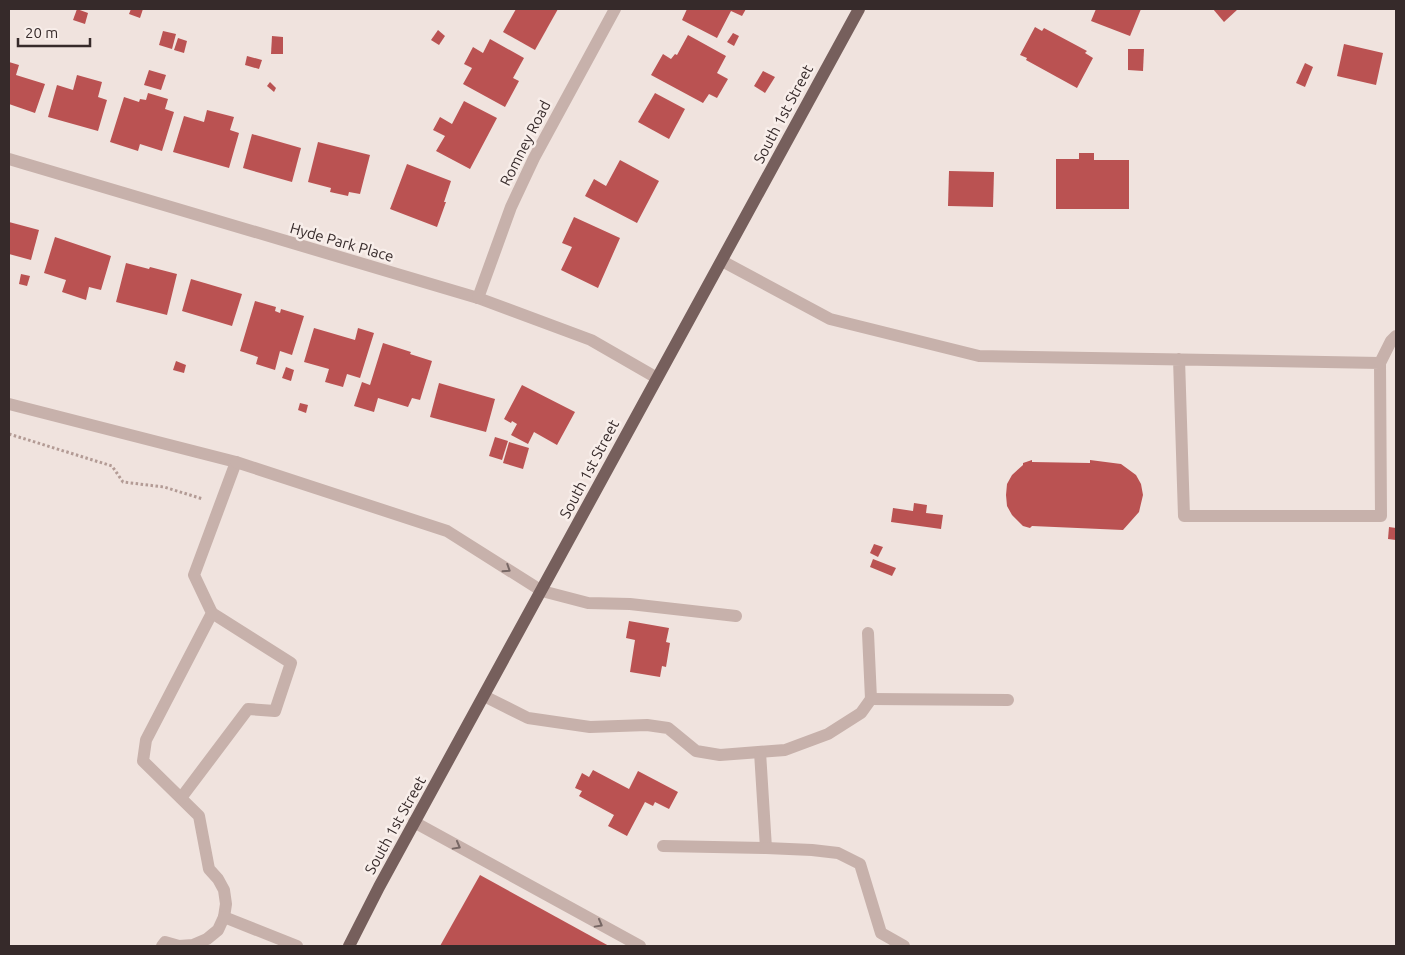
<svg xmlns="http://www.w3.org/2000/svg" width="1405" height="955" viewBox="0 0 1405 955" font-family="Ubuntu,sans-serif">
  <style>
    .building { fill: #ba5252 }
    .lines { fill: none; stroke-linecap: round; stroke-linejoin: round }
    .path { stroke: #b39b95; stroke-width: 3; stroke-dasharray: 2.5 2.5; stroke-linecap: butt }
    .minor { stroke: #c7b1ab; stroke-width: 12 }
    .major { stroke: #765f5c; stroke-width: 12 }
    .oneway { stroke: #776764 }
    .labels { text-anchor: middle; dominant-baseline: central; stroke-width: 5; stroke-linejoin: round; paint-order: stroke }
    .street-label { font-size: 15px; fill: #362a2a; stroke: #f8eeea }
  </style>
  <rect width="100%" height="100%" fill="#f0e3de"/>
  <g class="building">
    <path d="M77,9L88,13L85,24L73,20Z"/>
    <path d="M131,9H143L140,18L129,14Z"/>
    <path d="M516,9H558L535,50L503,32Z"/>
    <path d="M687,9H746L742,16L731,11L717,38L682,20Z"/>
    <path d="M1096,9H1141L1130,36L1091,21Z"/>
    <path d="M1213,9H1238L1224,22Z"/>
    <path d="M1035,27L1042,31L1044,28L1087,51L1085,53L1093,58L1077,88L1026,60L1027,58L1020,55Z"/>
    <path d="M438,30L445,36L439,45L431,40Z"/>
    <path d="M163,31L176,34L172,49L159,45Z"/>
    <path d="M733,33L739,36L734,46L727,42Z"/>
    <path d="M688,35L726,56L717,73L728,79L717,98L709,94L703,103L651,75L663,54L671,59L675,54L677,55Z"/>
    <path d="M272,36L283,37V54H271Z"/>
    <path d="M178,38L187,41L184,53L174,50Z"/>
    <path d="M490,39L524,58L513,78L519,81L505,107L463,84L472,68L464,64L473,47L483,53Z"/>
    <path d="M1344,44L1383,53L1376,85L1337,76Z"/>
    <path d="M1128,49H1144L1143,71L1128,70Z"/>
    <path d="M247,56L262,60L259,69L245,65Z"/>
    <path d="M9,62L19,65L16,75L45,84L35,113L9,104Z"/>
    <path d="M1305,63L1313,67L1305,87L1296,83Z"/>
    <path d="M149,70L166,75L161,90L144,85Z"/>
    <path d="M763,71L775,77L765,93L754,86Z"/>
    <path d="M77,75L102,82L98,97L107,100L98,131L48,117L57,85L73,90Z"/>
    <path d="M270,82L276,88L274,92L267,86Z"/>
    <path d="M148,93L168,99L165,109L174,112L162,151L140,144L138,151L110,142L124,97L139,102L140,99L146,100Z"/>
    <path d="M655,93L685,109L669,139L638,122Z"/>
    <path d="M464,101L497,118L470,169L436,151L445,136L433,130L440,117L452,124Z"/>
    <path d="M207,110L234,117L230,130L239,133L229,168L173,152L184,116L204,122Z"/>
    <path d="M252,134L301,148L292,182L243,168Z"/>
    <path d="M318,142L370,155L360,194L349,192L348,196L330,192L331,188L308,182Z"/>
    <path d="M1079,153H1094V160H1129V209H1056V159H1079Z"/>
    <path d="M620,160L659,181L637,223L585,196L594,179L606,186Z"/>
    <path d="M407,164L451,181L444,202H446L437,227L390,209Z"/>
    <path d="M949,171L994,172L993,207L948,206Z"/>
    <path d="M574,217L620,238L598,288L561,270L572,247L562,243Z"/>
    <path d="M9,222L39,230L31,260L9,254Z"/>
    <path d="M55,237L111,256L101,290L89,287L86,300L62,292L66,280L44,273Z"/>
    <path d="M126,263L149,269L150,267L177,274L167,315L116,302Z"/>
    <path d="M21,274L30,276L27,286L19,284Z"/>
    <path d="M191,279L242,294L232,326L182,311Z"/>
    <path d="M255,301L276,307L275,311L280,313L281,309L304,316L292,355L280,351L275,370L256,364L258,357L240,351Z"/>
    <path d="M314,328L355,340L358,328L374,333L360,378L347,374L343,387L325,382L329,369L304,362Z"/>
    <path d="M383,343L411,352L410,354L432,361L420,400L412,398L408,407L378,398L374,412L354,406L362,382L370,385Z"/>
    <path d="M176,361L186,365L184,373L173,370Z"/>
    <path d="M286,367L294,370L291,381L282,378Z"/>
    <path d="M439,383L495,399L486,432L430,417Z"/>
    <path d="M522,385L575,412L557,445L534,432L528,444L511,435L517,424L512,421L511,423L504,419Z"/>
    <path d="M300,403L308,405L306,413L298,410Z"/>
    <path d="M495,437L508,441L502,460L489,456Z"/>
    <path d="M509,442L529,448L523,469L503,463Z"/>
    <path d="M1032,460V462L1090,463V460L1121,464L1136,475L1141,484L1143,495L1139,512L1123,530L1032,526L1030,528L1023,526L1012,515L1007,506L1006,495L1007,484L1012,475L1023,465V463Z"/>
    <path d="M914,503L927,505L926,513L943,515L941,529L891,522L893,508L913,511Z"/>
    <path d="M1389,527L1396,528V540L1388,539Z"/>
    <path d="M874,544L883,547L878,557L870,553Z"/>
    <path d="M873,559L896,568L892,576L870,567Z"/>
    <path d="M629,621L669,628L666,642L670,643L666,667L662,666L660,677L630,672L635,640L626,638Z"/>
    <path d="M593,770L629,789L638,771L678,792L669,809L655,802L653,806L645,802L627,836L608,826L614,815L579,796L582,791L575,788L582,773L589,777Z"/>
    <path d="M480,875L609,946H440Z"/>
  </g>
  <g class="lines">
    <path class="path" d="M9,434L112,466L123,482L164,487L203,499"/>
    <g class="minor">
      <path d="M9,159L478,298L591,340L657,378"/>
      <path d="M722,261L830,319L979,356L1380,363L1381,516H1184L1179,359"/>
      <path d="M478,298L511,207L534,158L615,9"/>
      <path d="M1380,363L1391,341L1396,336"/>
      <path d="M9,404L236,462L194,575L212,613L146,740L143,761L199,816L209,869L218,879L224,890L226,904L224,917L218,930L207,939L193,945L179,946L165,942L162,946"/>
      <path d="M236,462L447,531L542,591L588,603L630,604L736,616"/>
      <path d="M484,696L528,718L590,727L647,725L668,728L696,751L720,755L785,750L828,734L861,713L871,699L868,633"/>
      <path d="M871,699L1008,700"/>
      <path d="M181,798L248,709L275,711L291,663L212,613"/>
      <path d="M414,822L640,946"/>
      <path d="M663,846L766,848L760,752"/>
      <path d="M766,848L812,850L838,853L860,864L881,933L904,946"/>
      <path d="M224,917L297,946"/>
    </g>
    <path class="major" d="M349,946L379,887L859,9"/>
  </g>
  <defs><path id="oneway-chevron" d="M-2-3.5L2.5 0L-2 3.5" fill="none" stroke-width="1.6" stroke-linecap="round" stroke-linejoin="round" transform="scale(1.25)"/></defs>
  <g class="oneway">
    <use href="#oneway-chevron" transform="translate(507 569) rotate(33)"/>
    <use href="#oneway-chevron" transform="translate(457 846) rotate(29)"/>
    <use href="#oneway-chevron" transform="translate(599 924) rotate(29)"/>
  </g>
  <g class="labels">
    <g class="street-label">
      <text transform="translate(783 114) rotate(-62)">South 1st Street</text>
      <text transform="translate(525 143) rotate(-63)">Romney Road</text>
      <text transform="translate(342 242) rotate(16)">Hyde Park Place</text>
      <text transform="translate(589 469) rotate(-62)">South 1st Street</text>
      <text transform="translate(395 825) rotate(-61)">South 1st Street</text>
    </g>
  </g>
  <rect width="1405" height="955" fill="none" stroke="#362a2a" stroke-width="20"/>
  <path d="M18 38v8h72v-8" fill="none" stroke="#362a2a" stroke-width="2.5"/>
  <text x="25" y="38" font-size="15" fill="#362a2a" stroke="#f8eeea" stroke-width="4" paint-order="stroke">20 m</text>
</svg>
